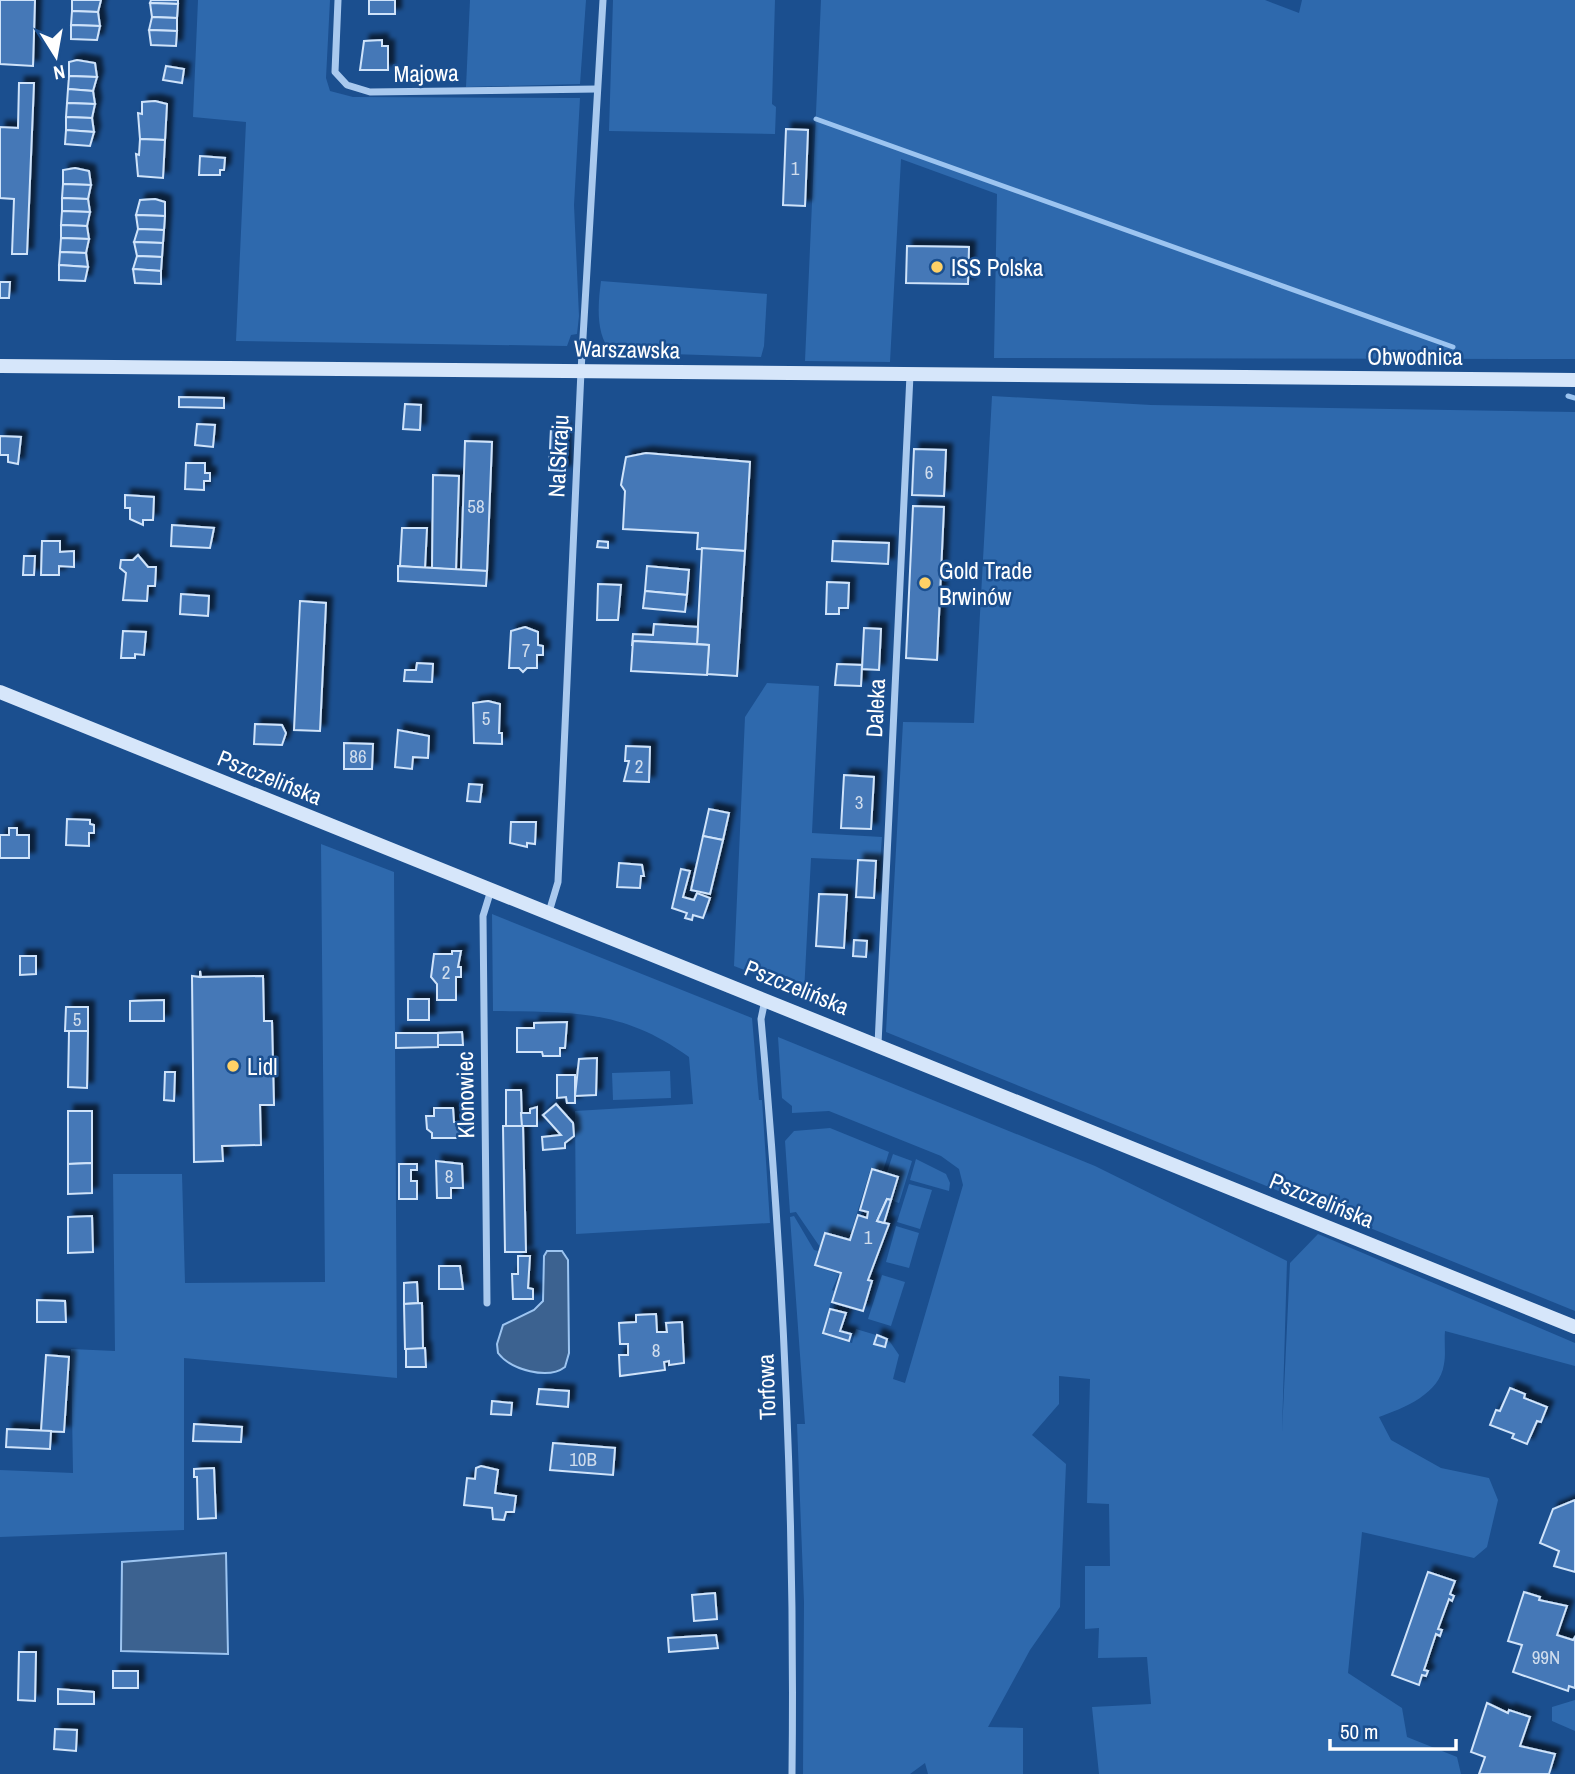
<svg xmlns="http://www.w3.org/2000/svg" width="1575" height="1774" viewBox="0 0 1575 1774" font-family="'Archivo Narrow',sans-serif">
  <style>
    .green { fill: #2e69ad }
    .water { fill: #3c6290; stroke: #9cc4f0; stroke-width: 2 }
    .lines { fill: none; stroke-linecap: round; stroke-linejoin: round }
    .stream { stroke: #9cc4f0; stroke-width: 5 }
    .building { fill: #4478b7; stroke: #cfe3fa; stroke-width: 2; filter: url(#shadow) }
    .street { stroke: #a9c9ee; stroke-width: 7 }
    .secondary { stroke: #d6e6fa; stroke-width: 14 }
    .poi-dot { fill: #ffd166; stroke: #1b4f8f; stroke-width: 2.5 }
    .labels { text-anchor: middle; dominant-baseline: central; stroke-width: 5; stroke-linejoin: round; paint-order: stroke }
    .number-label { font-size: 19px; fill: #d0dded }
    .street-label { font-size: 23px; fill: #fff; stroke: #1b4f8f }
    .poi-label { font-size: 23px; fill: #fff; stroke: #1b4f8f; text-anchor: start }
  </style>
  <defs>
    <filter id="shadow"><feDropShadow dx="6" dy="-6" stdDeviation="2" flood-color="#0009"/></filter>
  </defs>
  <rect width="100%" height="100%" fill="#1b4f8f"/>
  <g class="green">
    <path d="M198,0H330L326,78L330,91L353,97L580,98L574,205L579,316L577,334L571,335L567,346L236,341L246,122L193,117Z"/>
    <path d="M470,0H586L580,84L466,87Z"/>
    <path d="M613,0H775L772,104L776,107L775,134L609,131Z"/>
    <path d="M821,0H1265L1299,13L1302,0H1575V359L994,358L997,194L901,159L890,362L805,361Z"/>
    <path d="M601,281L767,294L764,346L761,357L612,352C595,336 598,303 601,281Z"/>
    <path d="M992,396L1151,405L1575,412V1311L886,1032L903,722L974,723Z"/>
    <path d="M767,683L819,686L812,833L882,837L880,861L811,858L804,993L734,966L745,717Z"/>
    <path d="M321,844L394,872L397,1378L184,1358V1530L0,1537V1470L73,1473L71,1349L115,1351L113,1174H182L185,1283L325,1282Z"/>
    <path d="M492,914L752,1018L759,1100H762L770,1223L576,1234L575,1111L693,1104L689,1057C623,1009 571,1012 493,1011Z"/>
    <path d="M778,1037L1095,1166L1287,1261L1282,1432L1290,1263L1318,1234L1575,1343V1366L1445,1331C1444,1342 1446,1354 1444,1364C1440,1394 1404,1408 1379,1417L1391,1440L1441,1468L1489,1478L1498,1500L1487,1547L1474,1558L1362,1532L1348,1673L1402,1708L1407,1737L1457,1757L1461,1774H1099L1092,1707L1151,1704L1147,1657L1098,1658L1099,1628L1085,1629V1566H1110L1109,1504L1087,1503L1090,1379L1059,1376V1404L1032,1435L1066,1464L1060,1607L1030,1650L988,1727L1023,1728V1774H928L925,1763L910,1774H803L804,1602L797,1424H805L790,1217L794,1216L814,1250L818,1251L814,1266L839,1274L832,1290L834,1291L822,1334L852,1343L856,1329L876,1335L874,1344L885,1347L888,1339L899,1355L893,1379L905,1383L963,1185L959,1169L941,1156L829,1111L792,1113V1106L782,1098Z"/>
    <path d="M670,1071L671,1098L613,1100L612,1073Z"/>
    <path d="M830,1128L889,1152L883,1171L871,1168L849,1239L824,1232L820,1247L796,1212L790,1213L785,1141L794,1131Z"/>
    <path d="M893,1154L912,1161L899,1203L893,1201L900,1176L887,1172Z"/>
    <path d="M916,1159L946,1174L950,1183L949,1191L910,1180Z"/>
    <path d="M909,1184L932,1190L920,1229L897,1222Z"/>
    <path d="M896,1226L919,1233L909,1268L886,1262Z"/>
    <path d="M882,1275L905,1282L891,1326L868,1319Z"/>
    <path d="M1575,1700V1731L1552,1721V1707Z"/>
  </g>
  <g class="water">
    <path d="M547,1251H562L568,1260L569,1353L565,1367C548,1380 511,1370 498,1353L497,1344L503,1325L534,1310L543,1301L544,1256Z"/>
    <path d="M226,1553L228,1654L121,1651L122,1562Z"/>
  </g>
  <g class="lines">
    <g class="stream">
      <path d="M816,119L1453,347"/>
      <path d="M1568,396L1575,398"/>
    </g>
  </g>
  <g class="building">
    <path d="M0,0H35L33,66L0,64Z"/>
    <path d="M72,0H101L98,12L72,11Z"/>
    <path d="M178,0V4L150,3L151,0Z"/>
    <rect x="369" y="0" width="26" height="14"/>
    <path d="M150,3L178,4L177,18L152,17Z"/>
    <path d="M72,11L98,12L100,26L71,25Z"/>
    <path d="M152,17L177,18V31L149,30Z"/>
    <path d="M71,25L100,26L97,40L71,39Z"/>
    <path d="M149,30L177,31L176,46L151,45Z"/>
    <path d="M382,40V46H388V70H360L364,41Z"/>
    <path d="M77,60L95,63L97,77L69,76V62Z"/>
    <path d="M166,66L184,69L182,83L163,80Z"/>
    <path d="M69,76L97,77L93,91L68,89Z"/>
    <path d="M19,83H34L27,254H12L14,199L0,198V127L18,128Z"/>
    <path d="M68,89L93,91L95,104L67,103Z"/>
    <path d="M155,101L167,104L165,140L140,139L138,113L142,114V102Z"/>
    <path d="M67,103L95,104L92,118L66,117Z"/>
    <path d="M66,117L92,118L94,132L66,130Z"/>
    <path d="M786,129L808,130L805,206L783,205Z"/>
    <path d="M66,130L94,132L90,146L65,144Z"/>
    <path d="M140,139L165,140L163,178L138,176L136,154L139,155Z"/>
    <path d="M200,156L225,158L224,170H220V175H199Z"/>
    <path d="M75,168L89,171L91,185L63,184V170Z"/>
    <path d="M63,184L91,185L88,199L62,198Z"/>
    <path d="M62,198L88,199L90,212L62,211Z"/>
    <path d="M155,199L165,202V216L136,215L140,200Z"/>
    <path d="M62,211L90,212L87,226L61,225Z"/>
    <path d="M136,215L165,216L164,230L138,229Z"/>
    <path d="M61,225L87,226L89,239L61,238Z"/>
    <path d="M138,229L164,230L163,243L134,242Z"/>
    <path d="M61,238L89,239L86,253L60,252Z"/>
    <path d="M134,242L163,243L162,257L137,256Z"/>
    <path d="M907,246L969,247L968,284L906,283Z"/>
    <path d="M60,252L86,253L88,267L59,265Z"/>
    <path d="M137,256L162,257L161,271L133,269Z"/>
    <path d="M59,265L88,267L85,281L59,280Z"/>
    <path d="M133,269L161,271V284L135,283Z"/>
    <path d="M0,282H10L9,298H0Z"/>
    <path d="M179,397L224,398V408L179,407Z"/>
    <path d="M405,404L421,405L420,430L403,429Z"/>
    <path d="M197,424L215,425L213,447L195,445Z"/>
    <path d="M551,428L564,429L565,471L549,470Z"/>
    <path d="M0,436L21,437L18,464L8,462V455H0Z"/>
    <path d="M465,441L492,442L487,571L461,570Z"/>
    <path d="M914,449L946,450L944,496L912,495Z"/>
    <path d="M646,453L750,462L745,551L697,549L698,533L623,529L625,491L621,485L626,457Z"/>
    <path d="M186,463H205V473H210V481H204V490L185,489Z"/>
    <path d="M433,475L459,476L456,570L432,568Z"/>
    <path d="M125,495L154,497L153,520H143V525L130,519V508H125Z"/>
    <path d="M913,506L944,507L937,660L906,658Z"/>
    <path d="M172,525L214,528L210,548L171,546Z"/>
    <path d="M402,528H427L425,568L400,566Z"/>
    <path d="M42,541H60V552L74,551V567L59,566V575H41Z"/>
    <path d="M598,541L608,542V548L597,547Z"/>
    <path d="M833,541L889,543L888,564L832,561Z"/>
    <path d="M702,548L745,551L737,676L707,674L709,645L697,644Z"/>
    <path d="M138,555L148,567H156L155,586H148L147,601L123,600L126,573L120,568L121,560H133Z"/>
    <path d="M24,556H35L34,575H23Z"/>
    <path d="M398,566L487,571L486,586L398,581Z"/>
    <path d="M647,566L689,570L687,595L645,591Z"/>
    <path d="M827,582L849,583L848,608H839V614H826Z"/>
    <path d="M598,584L621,585L618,620H597Z"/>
    <path d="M645,591L687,595L685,612L643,608Z"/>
    <path d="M181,594L209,596L208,616L180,614Z"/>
    <path d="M300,601L326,603L320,731L294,730Z"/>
    <path d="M654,624L698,627L697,644L633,641L632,646L633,634L653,635Z"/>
    <path d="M525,627L538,632V645L543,646V655H537V668H527L523,672L519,668H509L511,631Z"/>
    <path d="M864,628L881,629L879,670L862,669Z"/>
    <path d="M123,631L146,632L144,655L135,654V658H121Z"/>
    <path d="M633,641L709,645L707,675L631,671Z"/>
    <path d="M417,663L433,664L432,682L404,681L405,670H416Z"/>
    <path d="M837,664L862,665L861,686L835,685Z"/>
    <path d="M488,701L500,704L499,733H502V744L474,743L473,703Z"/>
    <path d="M255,724L282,725L286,733L282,745L254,744Z"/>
    <path d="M398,730L429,736L428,758L413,757L412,769L395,767Z"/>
    <path d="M344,743L373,744L372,769H344Z"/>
    <path d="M626,746L650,747L649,782L624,781L629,761H625Z"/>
    <path d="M844,775L874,777L871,829L841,828Z"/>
    <path d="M469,784L482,785L480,802L467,801Z"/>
    <path d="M709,809L729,813L723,840L703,836Z"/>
    <path d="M67,819L90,820V824L94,825V833H89V846L66,845Z"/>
    <path d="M511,822H536L535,844L527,843V847L510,843Z"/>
    <path d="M9,828H17V835H29V858H0V835H9Z"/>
    <path d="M703,836L723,840L710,894L691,890Z"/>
    <path d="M858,860L876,861L874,898L856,897Z"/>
    <path d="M619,863L642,865L644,876H641L640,888L617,887Z"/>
    <path d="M681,869L690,871L683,897L694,900L697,893L710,898L703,918L693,915L692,920L685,918L687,913L672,908Z"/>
    <path d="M819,894L847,895L844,948L816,946Z"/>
    <path d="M854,940L867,941L866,957L853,956Z"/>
    <path d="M452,951H461L458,967H461V977H456V1000H437V984L431,977L434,954H452Z"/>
    <path d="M20,956H36V974L20,975Z"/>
    <path d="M200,971L201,977L263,976L264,1021H272L274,1105H260L261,1145L222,1146L223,1161L194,1162L192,976L200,977Z"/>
    <rect x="408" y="999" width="21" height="21"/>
    <path d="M164,1000V1021H130V1001Z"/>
    <path d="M66,1007H88V1031H65Z"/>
    <path d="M567,1022L565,1048H560V1056H543L542,1052H517V1028H534V1023Z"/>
    <path d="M69,1031H88L87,1088L68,1087Z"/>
    <path d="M462,1032L463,1045H438V1033Z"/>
    <path d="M396,1033H438V1047L396,1048Z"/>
    <path d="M597,1058L596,1095L575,1096L579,1059Z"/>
    <path d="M165,1072H175L174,1101L164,1100Z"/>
    <path d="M557,1075H575V1103H567L566,1097L557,1098Z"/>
    <path d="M506,1090H521L522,1126L506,1127Z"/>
    <path d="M556,1104L573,1123L574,1136L565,1143V1148L543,1150L542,1137L561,1135L543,1115Z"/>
    <path d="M537,1107V1126H522L521,1113H530V1109Z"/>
    <path d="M434,1108H453L454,1122H460V1138H432V1133L427,1129L426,1116H434Z"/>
    <path d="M68,1111H92V1163L68,1164Z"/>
    <path d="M503,1126H523L526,1252H505Z"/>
    <path d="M436,1161L462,1164L463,1188H451V1198H437Z"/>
    <path d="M92,1163V1193L68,1194V1164Z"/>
    <path d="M399,1164H417V1170H411V1181H417V1199H399Z"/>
    <path d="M872,1169L898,1177L891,1200L887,1199L877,1221L889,1224L868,1280L872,1281L863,1311L832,1302L841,1273L815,1265L825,1233L850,1240L858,1215L867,1218L868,1212L860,1210Z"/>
    <path d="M887,1199L891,1200L884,1223L877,1221Z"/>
    <path d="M92,1216L93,1252L68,1253V1217Z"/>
    <path d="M518,1256H530L528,1288L533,1289V1299H513L512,1274H518Z"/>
    <path d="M439,1266H460L463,1289H439Z"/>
    <path d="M417,1282L418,1303L404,1304V1283Z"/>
    <path d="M37,1300L65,1301L66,1322H37Z"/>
    <path d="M422,1303L423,1349H405L404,1304Z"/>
    <path d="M830,1309L846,1313L840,1331L851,1334L849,1341L823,1333Z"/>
    <path d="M656,1314L657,1332H667L666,1323L682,1322L684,1363L669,1365V1361L664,1362L665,1370L620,1376L619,1355H628V1344H620L619,1323L636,1322V1315Z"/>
    <path d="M877,1335L887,1339L885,1347L874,1344Z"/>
    <path d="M425,1348L426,1367H406V1349Z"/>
    <path d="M46,1355L69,1357L64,1432L41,1431Z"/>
    <path d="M1510,1388L1525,1394L1524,1398L1547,1407L1541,1422L1537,1421L1527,1444L1512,1438L1514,1434L1490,1425L1496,1410L1500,1411Z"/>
    <path d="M539,1389L569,1391L568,1407L537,1404Z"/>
    <path d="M492,1401L512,1403L511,1415L491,1414Z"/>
    <path d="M194,1424L242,1427L241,1442L193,1441Z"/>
    <path d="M7,1429L51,1431L50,1449L6,1447Z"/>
    <path d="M553,1443L615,1448L613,1475L550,1470Z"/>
    <path d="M481,1466L498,1470L495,1493L516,1496L514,1512H506L504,1520L493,1519L492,1508L464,1505L467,1478L475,1479L476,1468Z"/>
    <path d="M214,1468L216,1518L198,1519L197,1477H194V1469Z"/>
    <path d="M1575,1500V1572L1554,1566L1559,1551L1540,1543L1553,1509Z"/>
    <path d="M1428,1572L1455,1581L1450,1594L1454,1596L1452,1601L1449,1599L1438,1629L1442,1630L1440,1636L1436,1634L1424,1670L1428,1671L1426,1676L1422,1675L1419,1685L1392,1675Z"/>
    <path d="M1524,1592L1540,1597L1539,1600L1567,1606L1557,1635L1573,1640L1575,1637V1688L1569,1686L1568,1691L1513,1672L1522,1645L1508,1641Z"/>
    <path d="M715,1593L717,1619L694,1621L692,1595Z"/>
    <path d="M716,1635L718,1648L669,1652L668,1638Z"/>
    <path d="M19,1652H36L35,1701L18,1700Z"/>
    <rect x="113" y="1671" width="25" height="17"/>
    <path d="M58,1689L94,1692V1704H58Z"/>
    <path d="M1487,1703L1508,1713L1509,1710L1530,1717L1520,1746L1555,1754L1549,1774H1479L1485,1757L1471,1752Z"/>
    <path d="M55,1729L77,1730L76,1751L54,1749Z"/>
  </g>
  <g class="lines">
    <g class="street">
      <path d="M338,0L335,72L347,85L370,92L597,89"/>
      <path d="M549,912L558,882L581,371L603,0"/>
      <path d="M765,1000L761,1019C784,1270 795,1522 792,1774"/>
      <path d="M878,1044L910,375"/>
      <path d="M487,1303L483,916L491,890"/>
    </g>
    <g class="secondary">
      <path d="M0,366L1575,380"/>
      <path d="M0,692L1575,1327"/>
    </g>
  </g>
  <g class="poi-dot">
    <circle cx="937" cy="267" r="7"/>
    <circle cx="925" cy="583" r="7"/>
    <circle cx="233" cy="1066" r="7"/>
  </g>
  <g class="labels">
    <g class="number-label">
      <text x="795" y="168">1</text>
      <text x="929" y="472">6</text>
      <text x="476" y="506">58</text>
      <text x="526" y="650">7</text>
      <text x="486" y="718">5</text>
      <text x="358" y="756">86</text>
      <text x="639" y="766">2</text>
      <text x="859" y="802">3</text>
      <text x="446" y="972">2</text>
      <text x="77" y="1019">5</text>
      <text x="449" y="1176">8</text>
      <text x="868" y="1237">1</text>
      <text x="656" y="1350">8</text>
      <text x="583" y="1459">10B</text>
      <text x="1546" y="1657">99N</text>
    </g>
    <g class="street-label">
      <text transform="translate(426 73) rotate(-1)">Majowa</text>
      <text transform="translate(627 349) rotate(1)">Warszawska</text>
      <text x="1415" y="356">Obwodnica</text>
      <text transform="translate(558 456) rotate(-87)">Na Skraju</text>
      <text transform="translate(875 708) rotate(-87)">Daleka</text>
      <text transform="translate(270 777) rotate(22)">Pszczelińska</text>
      <text transform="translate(797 987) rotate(22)">Pszczelińska</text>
      <text transform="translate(465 1095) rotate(-91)">Klonowiec</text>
      <text transform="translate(1322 1200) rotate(22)">Pszczelińska</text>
      <text transform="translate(766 1387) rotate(-92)">Torfowa</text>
    </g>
    <g class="poi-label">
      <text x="951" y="267">ISS Polska</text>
      <text x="939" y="570">Gold Trade<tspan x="939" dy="26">Brwinów</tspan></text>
      <text x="247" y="1066">Lidl</text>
    </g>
  </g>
  <g transform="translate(56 56) rotate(169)" stroke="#1b4f8f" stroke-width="5" paint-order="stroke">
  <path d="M0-5L12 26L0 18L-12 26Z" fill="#ffffff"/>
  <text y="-10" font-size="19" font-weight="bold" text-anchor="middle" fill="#ffffff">N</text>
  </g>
  <path d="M1330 1739v10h126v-10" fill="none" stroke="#ffffff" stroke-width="3.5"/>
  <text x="1340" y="1739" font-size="21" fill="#ffffff" stroke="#1b4f8f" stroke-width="5" paint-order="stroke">50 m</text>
</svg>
